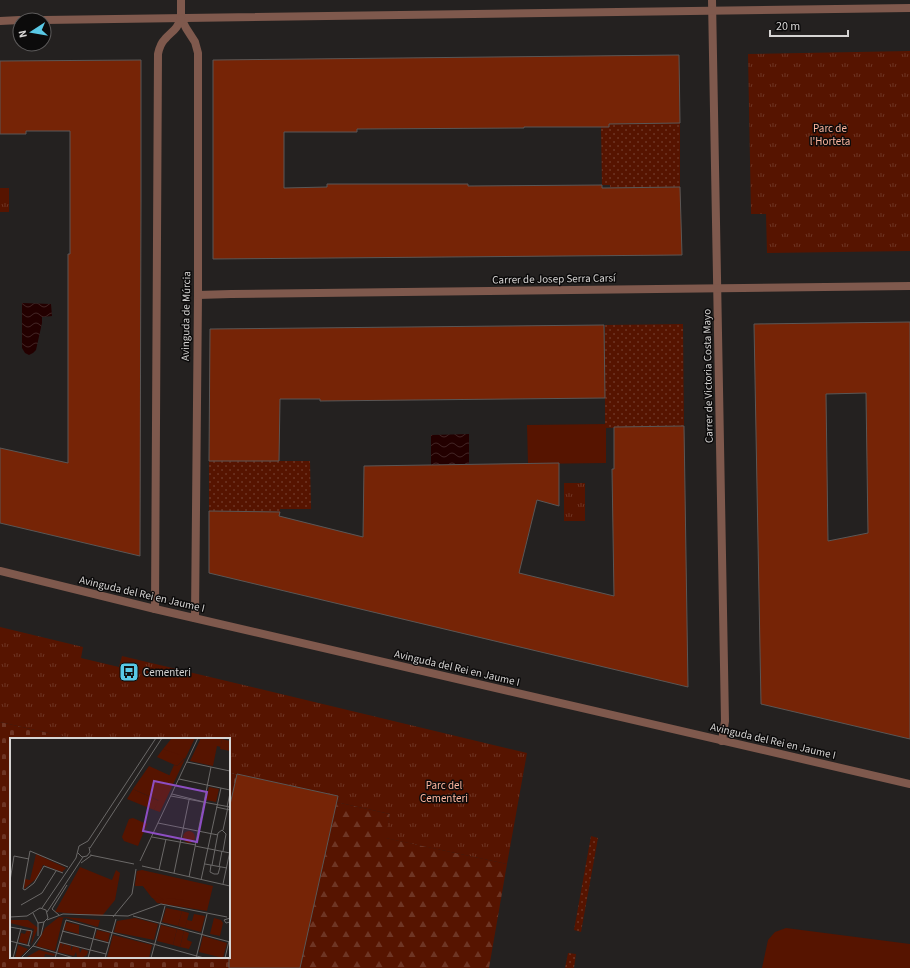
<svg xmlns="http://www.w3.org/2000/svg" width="910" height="968" viewBox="0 0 910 968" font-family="'Source Sans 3',sans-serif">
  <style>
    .grass { fill: url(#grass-dots) }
    .forest { fill: url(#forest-firs) }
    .cemetery { fill: url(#cemetery-stones) }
    .park { fill: url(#park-tufts) }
    .pitch { fill: #561400 }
    .water { fill: url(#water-waves) }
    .building { fill: #762406; stroke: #5a5756; fill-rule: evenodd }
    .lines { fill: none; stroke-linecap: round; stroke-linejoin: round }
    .minor { stroke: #7f594d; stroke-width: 8 }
    .tertiary { stroke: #7f594d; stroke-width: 8 }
    .labels { text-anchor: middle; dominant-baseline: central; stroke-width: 3; stroke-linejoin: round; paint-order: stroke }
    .park-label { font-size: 11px; fill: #feb69f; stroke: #0c0b0b }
    .street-label { font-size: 11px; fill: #d6d4d3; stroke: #0c0b0b }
    .poi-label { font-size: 11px; fill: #d6d4d3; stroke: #0c0b0b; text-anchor: start }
    .inset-road { fill: none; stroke: #6b6968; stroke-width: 1 }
    .view { fill: #8d4ec3; fill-opacity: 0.15; stroke: #8d4ec3; stroke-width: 2 }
    .inset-edge { fill: none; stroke: #d6d4d3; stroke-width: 2 }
  </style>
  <defs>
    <pattern id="grass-dots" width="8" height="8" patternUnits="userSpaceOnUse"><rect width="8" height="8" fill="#561400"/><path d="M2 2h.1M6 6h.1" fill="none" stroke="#6e3524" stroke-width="1.8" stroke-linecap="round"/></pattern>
    <pattern id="forest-firs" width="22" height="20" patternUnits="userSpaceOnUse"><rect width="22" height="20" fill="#561400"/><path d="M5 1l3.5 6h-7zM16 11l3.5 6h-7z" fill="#6e3524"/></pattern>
    <pattern id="cemetery-stones" width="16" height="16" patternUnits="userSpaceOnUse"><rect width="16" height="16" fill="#561400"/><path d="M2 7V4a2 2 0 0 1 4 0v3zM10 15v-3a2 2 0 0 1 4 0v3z" fill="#6e3524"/></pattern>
    <pattern id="park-tufts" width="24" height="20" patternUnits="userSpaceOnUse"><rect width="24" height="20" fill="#561400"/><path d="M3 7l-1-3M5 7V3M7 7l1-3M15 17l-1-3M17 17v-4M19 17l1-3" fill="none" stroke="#6e3524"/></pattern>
    <pattern id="water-waves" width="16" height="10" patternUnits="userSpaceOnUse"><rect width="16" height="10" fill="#230000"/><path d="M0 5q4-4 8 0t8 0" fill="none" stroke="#422424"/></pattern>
  </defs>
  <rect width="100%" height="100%" fill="#242120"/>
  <g class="grass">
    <path d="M680,123V187L610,188V185H602L601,127H609V124Z"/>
    <path d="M683,324L684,426L605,428V325Z"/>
    <path d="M209,461H310L311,509H280V512L209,511Z"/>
    <path d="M591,836L598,838L581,932L574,930Z"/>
    <path d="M568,953L576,954L574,968H565Z"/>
  </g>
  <path class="forest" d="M336,802L390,814L386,838L507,864L489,968H300Z"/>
  <path class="cemetery" d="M0,722L75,739H11V957H229V773L338,797L300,968H0Z"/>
  <g class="park">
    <path d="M910,51V251L767,253L766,214H751L748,54Z"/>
    <rect x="0" y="188" width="9" height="24"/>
    <rect x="564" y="483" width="21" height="38"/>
    <path d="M0,627L83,647L81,658L119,667L122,656L527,753L507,864L385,838L390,814L336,802L338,796L229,773V739H75L0,722Z"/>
  </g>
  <g class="pitch">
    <path d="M606,424V463L528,464L527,425Z"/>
    <path d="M786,928L910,944V968H762L768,940L775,932Z"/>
  </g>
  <g class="water">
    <path d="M22,303L51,304L52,316L42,317V323L36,350L33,353L29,355L25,353L22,348Z"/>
    <path d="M469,434V465H431V435Z"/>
  </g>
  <g class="building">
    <path d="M679,55L680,123L609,124V127H524V128L357,129V132H284V188L327,187V184H468V186L602,185V188L680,187L682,255L213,259V60Z"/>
    <path d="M141,60V201L140,556L0,523V448L68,463V254H70V131H26V134H0V61Z"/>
    <path d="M910,322V739L761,704L754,324ZM866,393L868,533L828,541L826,394Z"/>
    <path d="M604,325L605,398L320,401V399H280L279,461H209L210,329Z"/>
    <path d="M684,426L688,687L209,573V511L280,512L279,516L363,537L364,466L559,463V506L537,500L519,573L614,596L612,469H614V427Z"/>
    <path d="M237,774L338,796L300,968H229V809Z"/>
  </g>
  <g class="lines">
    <g class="minor">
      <path d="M181,0V18L186,28L195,42L198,53V295L195,618"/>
      <path d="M712,0L725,721L722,741"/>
      <path d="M44,20L910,8"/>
      <path d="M0,21L20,20"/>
      <path d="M198,295L231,294L910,286"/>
      <path d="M155,609L158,54C159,49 161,43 165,39C172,31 177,30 181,18"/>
    </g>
    <path class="tertiary" d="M0,571L155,609L910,784"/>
  </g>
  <defs>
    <g id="bus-square" transform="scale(1)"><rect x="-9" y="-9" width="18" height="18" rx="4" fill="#59c8e5" stroke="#0c0b0b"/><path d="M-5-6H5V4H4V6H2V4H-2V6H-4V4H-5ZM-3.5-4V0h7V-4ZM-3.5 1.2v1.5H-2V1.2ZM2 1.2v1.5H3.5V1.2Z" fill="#111"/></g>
  </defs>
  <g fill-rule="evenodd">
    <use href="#bus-square" x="129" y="672"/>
  </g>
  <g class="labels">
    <g class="park-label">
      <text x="830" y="128">Parc de<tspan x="830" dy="13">l'Horteta</tspan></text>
      <text x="444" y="785">Parc del<tspan x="444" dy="13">Cementeri</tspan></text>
    </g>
    <g class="street-label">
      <text transform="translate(554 279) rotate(-1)">Carrer de Josep Serra Carsí</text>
      <text transform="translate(186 316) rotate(-89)">Avinguda de Múrcia</text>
      <text transform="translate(708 376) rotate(-91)">Carrer de Victoria Costa Mayo</text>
      <text transform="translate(142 594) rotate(13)">Avinguda del Rei en Jaume I</text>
      <text transform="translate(457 668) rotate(13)">Avinguda del Rei en Jaume I</text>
      <text transform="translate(773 741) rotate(13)">Avinguda del Rei en Jaume I</text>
    </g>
    <g class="poi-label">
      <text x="143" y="672">Cementeri</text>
    </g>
  </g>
  <g transform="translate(10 738)">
    <rect width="220" height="220" fill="#242120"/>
    <path d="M162,0H185L175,21L153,11ZM191,0L212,1L211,9L207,8L203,28L180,23ZM199,49L209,51L206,64L196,62ZM156,170L172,173L168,188L152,184ZM184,176L195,178L191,194L175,190L177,182L182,183ZM49,179L58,180H53L45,213L26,208L35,190ZM125,180L148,186L144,202L104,194L107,183ZM204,180L211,182L213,185L210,198L200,196ZM56,184L69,187V196L54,192ZM151,187L167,191L163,207L147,203ZM17,192L21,193L17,206L9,204L11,195L15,196ZM87,192L100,195L98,204L85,200ZM174,193L179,195L177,202L182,204L179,211L170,209ZM193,198L217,205L213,220L189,214ZM50,205L53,206L52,210L54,206L61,208V213L63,208L69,210L70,215L72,211L78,213L77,217L71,220L67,219L66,214L64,218L48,214ZM8,207L18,211L9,220H5ZM29,212L45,216L44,218L35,216L34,220H15Z" fill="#561400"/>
    <path d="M153,11L170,17L174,21L167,28L147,19ZM123,51L149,63L144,72L117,61Z" fill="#561400"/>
    <path d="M139,28L161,38L150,63L123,51Z" fill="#561400"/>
    <path d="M175,21L150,74L144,72L164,27L167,28ZM173 99a6 6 0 1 1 12 0a6 6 0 1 1-12 0ZM26,116L56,130L52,134L33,127L27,140L14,151L15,141L20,142ZM132,132L203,148L197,173L147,165L133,148H125L127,133ZM172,173L179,175L175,190L168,188ZM54,179L90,182L88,189ZM0,182H18L28,190L21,207L24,191L0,185ZM167,191L174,193L170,209L163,207ZM103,197L142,207L139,220H97Z" fill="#561400"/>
    <path d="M127,133H129L138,151L154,162L142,160L133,148H125Z" fill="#561400"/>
    <path d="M212,1L220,3V13L210,11ZM123,80L137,86L128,108L114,103L112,99L119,81ZM70,129L102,142L106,132L110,135L105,162L92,178L45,174ZM157,160L174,162L173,167L156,165Z" fill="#561400"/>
    <path class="inset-road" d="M177,24L220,33M169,41L220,52M162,56L194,64M161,58L220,69M206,69L220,72M217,69L220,55M148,85L208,97M213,92L218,69M142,99L186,107M185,108L220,115M80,110L152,0M68,115L72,119L77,118L80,114L79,109M80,117L124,126M130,123L188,0M71,125L82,117M195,126L217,130M201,127L200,134L204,136H208L210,129M202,127L208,95L212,92L216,96L213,113M132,128L220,148M209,129L212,113M149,132L156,101M53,135L34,128L24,145L15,152L13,151L20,113L58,129M164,135L179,62M179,139L201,29M191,142L211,50M0,143L4,118L19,121M213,146L220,113M11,167L32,155L46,133M32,170L66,120L69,108L78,103L146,0M37,174L73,119M49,177L42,171L57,147M123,178L220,204M0,179L17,178L30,170L36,172L38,180L34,184L28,185L23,175M103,179L122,156L126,131M220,180L214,182L216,185L220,184M37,182L53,176L118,178L151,166L217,179M28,185V198M0,189L22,193L18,208M52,193L99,205M0,203L20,208M49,204L96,216M23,208L31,197L34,184M3,220L11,190M11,220L23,208L64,220M45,220L56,182L194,220M78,220L86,190M95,220L106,181M141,220L155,168M186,220L197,176M215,220L219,203"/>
    <path class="view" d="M144,43L197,54L187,104L133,93Z"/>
    <rect width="220" height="220" class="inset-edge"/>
  </g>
  <g transform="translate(32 32) rotate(258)"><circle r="19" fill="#0c0b0b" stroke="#5d5b5b"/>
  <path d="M0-3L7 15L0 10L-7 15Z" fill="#59c8e5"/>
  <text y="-6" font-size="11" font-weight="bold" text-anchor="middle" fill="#d6d4d3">N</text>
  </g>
  <path d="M770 30v6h78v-6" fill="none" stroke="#d6d4d3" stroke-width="2"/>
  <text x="776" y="30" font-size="12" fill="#d6d4d3" stroke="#0c0b0b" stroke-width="3" paint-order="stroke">20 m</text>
</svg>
